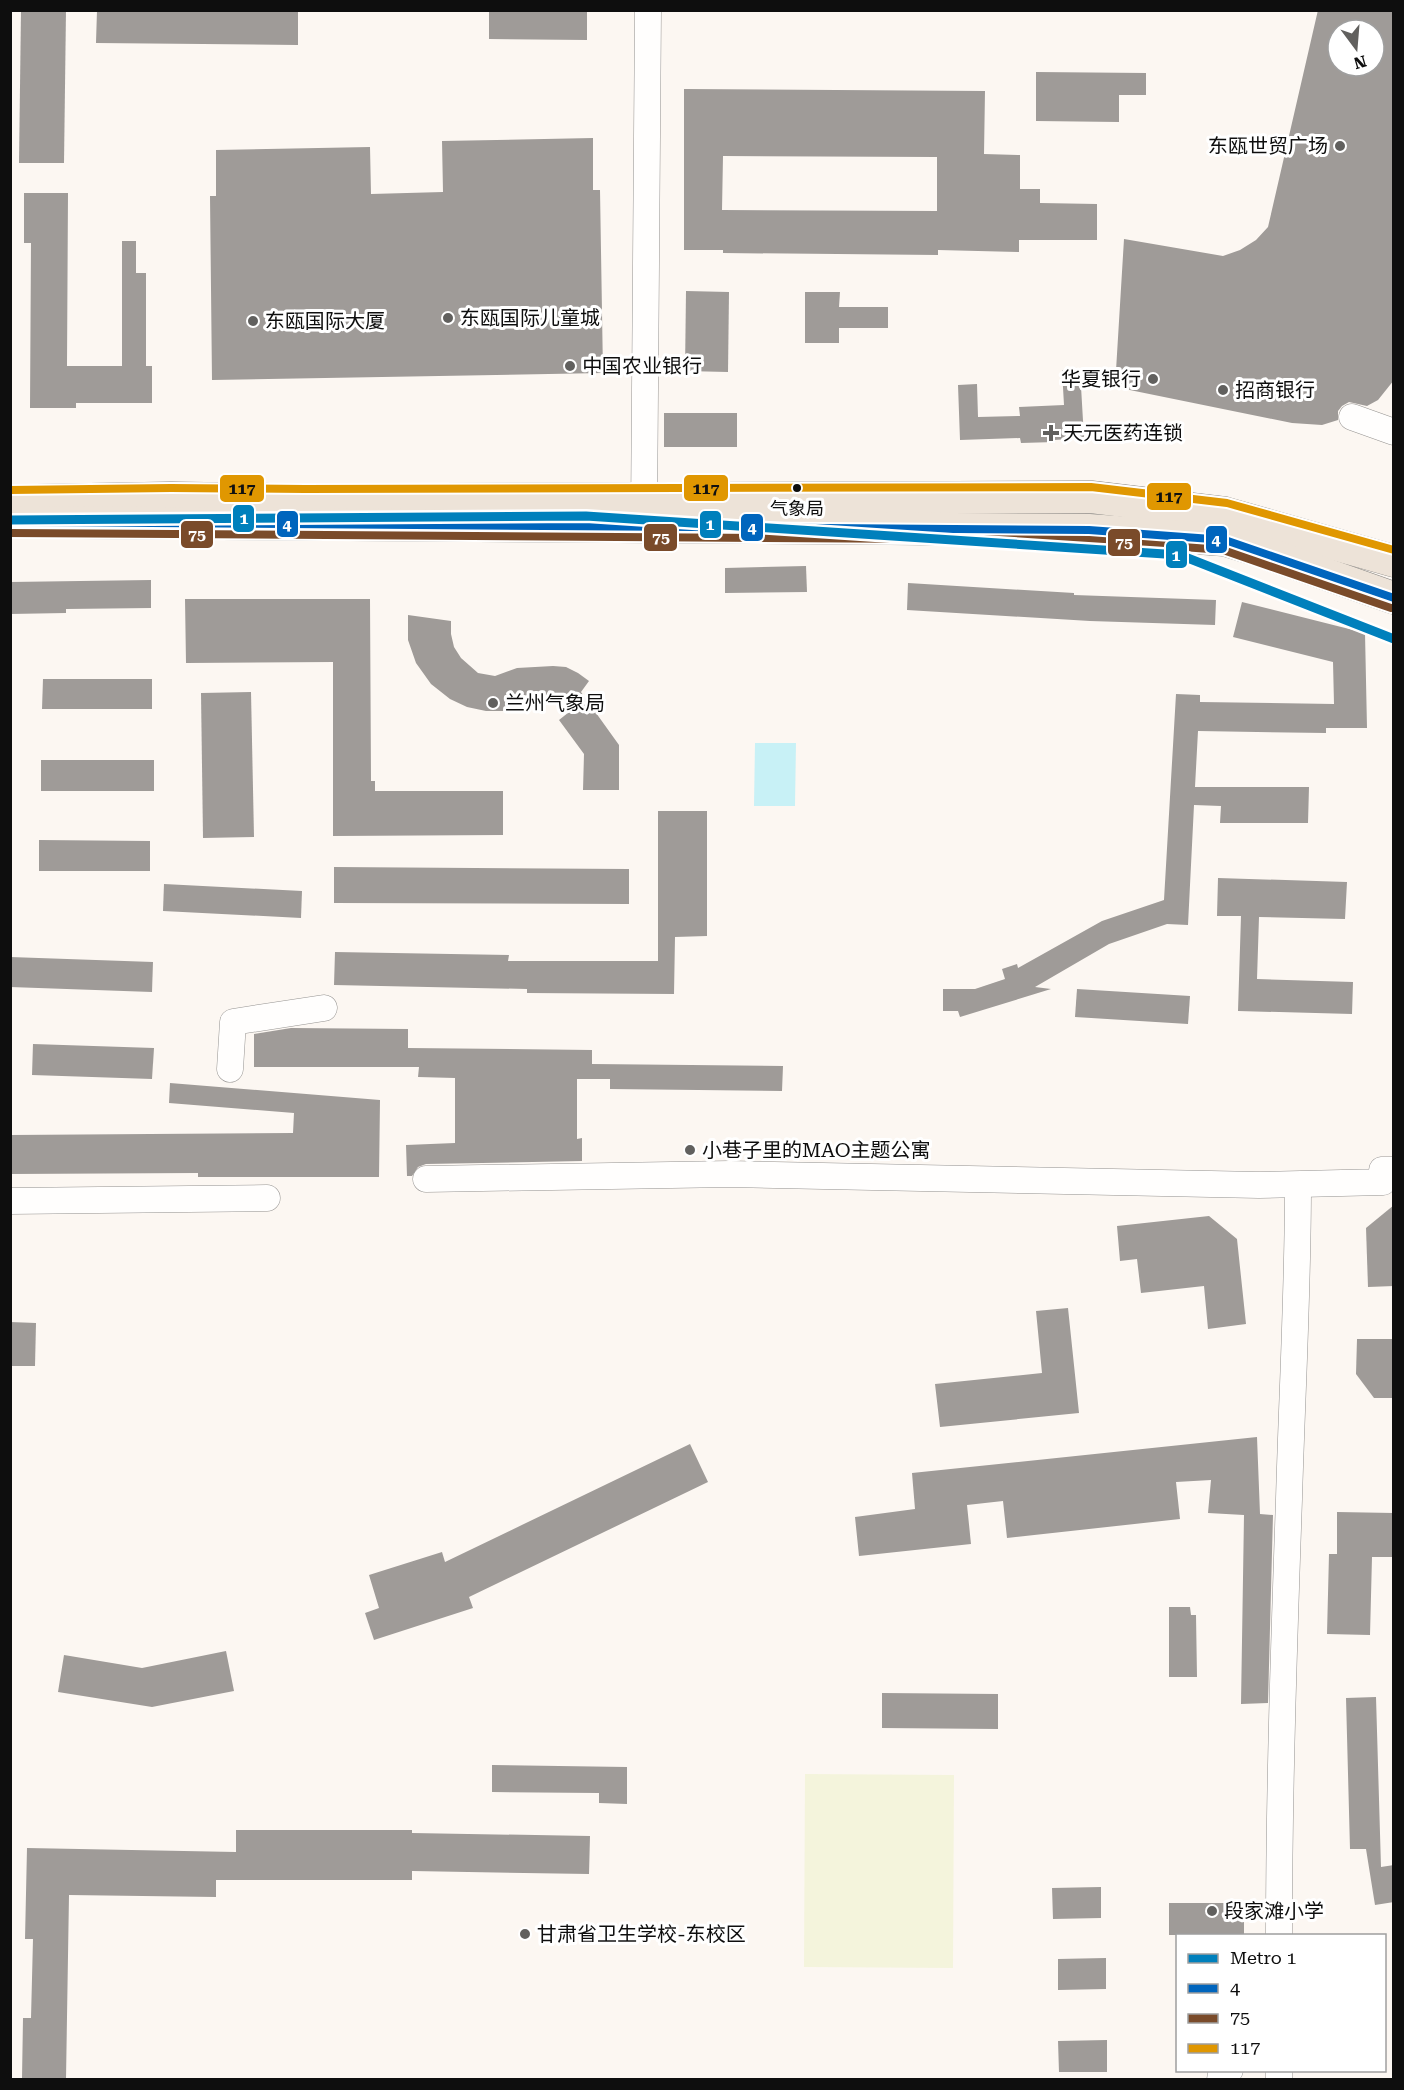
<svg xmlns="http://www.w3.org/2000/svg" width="1404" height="2090" viewBox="0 0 1404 2090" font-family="'Roboto Serif','Noto Sans SC',serif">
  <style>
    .pitch { fill: #f4f4dc }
    .water { fill: #c8f1f6 }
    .building { fill: #9f9b98; fill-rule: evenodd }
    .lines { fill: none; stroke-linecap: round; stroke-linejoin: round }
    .minor-casing { stroke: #959391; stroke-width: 27 }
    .major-casing { stroke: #82807e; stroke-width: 33 }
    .minor { stroke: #fffefd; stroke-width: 26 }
    .major { stroke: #ede3d8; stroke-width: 32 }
    .bus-1-casing { stroke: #fff; stroke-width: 12 }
    .bus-2-casing { stroke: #fff; stroke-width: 12 }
    .bus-3-casing { stroke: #fff; stroke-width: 12 }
    .bus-1 { stroke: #0065bd; stroke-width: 8 }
    .bus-2 { stroke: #7a4b2a; stroke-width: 8 }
    .bus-3 { stroke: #e09701; stroke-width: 8 }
    .metro-1-casing { stroke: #fff; stroke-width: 14 }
    .metro-1 { stroke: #0080bc; stroke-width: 9 }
    .poi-dot { fill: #61605e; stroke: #fff; stroke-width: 2 }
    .bus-dot { fill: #0e0e0e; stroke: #fff; stroke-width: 2 }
    .labels { text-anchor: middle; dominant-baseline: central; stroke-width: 6; stroke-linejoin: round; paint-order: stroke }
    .bus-label { font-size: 18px; fill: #0e0e0e; stroke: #fff }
    .poi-label { font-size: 20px; fill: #0e0e0e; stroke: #fff; text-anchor: start }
    .line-badge { stroke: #fff; stroke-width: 2 }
    .badge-label { font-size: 16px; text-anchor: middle; font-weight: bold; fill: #fff }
    .pale-badge-label { font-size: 16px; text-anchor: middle; font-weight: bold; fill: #111 }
  </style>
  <rect width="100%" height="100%" fill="#fcf7f2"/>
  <path class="pitch" d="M805,1774L954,1775L953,1968L804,1967Z"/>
  <path class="water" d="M755,743H796L795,806H754Z"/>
  <g class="building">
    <path d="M21,10H66L64,163H19Z"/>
    <path d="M97,10H298V45L96,43Z"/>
    <path d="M489,10H587V40L489,39Z"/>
    <path d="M1318,10H1394V380L1378,400L1367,406L1349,402L1342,406L1338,411V420L1322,425L1292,423L1115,387L1124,239L1223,256L1240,250L1256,240L1268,227ZM1338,30H1374V66H1338Z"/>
    <path d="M1036,72L1146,73V95H1119V122L1036,121Z"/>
    <path d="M684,89L985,91L984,154L1020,155V189H1040V203L1097,204V240H1019V252L938,250V255L723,253V250H684ZM723,156L937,157V211L722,210Z"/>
    <path d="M593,138V190H600L603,373L212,380L210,196H216V150L370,147L371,194L443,192L442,141Z"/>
    <path d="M24,193H68L67,366H122V241H136V273H146V366H152V403H76V408H30L31,243H24Z"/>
    <path d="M686,291L729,292L728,372L685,371Z"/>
    <path d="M805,292H840L839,307H888V328H839V343H805Z"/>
    <path d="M1080,369L1084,438L1054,440L1055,442L1021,443L1020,438L960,440L958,385L977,384L978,417L1020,416L1019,407L1064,405L1062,370Z"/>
    <rect x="664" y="413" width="73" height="34"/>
    <path d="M806,566L807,592L725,593V568Z"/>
    <path d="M151,580V608L66,609V613L10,614V582Z"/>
    <path d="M908,583L1074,593V595L1216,600L1215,625L1090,621L907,610Z"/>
    <path d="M185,599H370L371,781H375V791H503V835L333,836V662L186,663Z"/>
    <path d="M1242,602L1365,633L1367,728H1326V733L1198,731L1195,787H1309L1308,823H1220L1221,806L1194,805L1188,925L1167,924L1109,944L1035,987L1051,989L960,1017L958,1011H943V989H975L1005,979L1002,969L1017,964L1018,968L1102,921L1164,900L1176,694L1200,695V702L1334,704L1333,662L1233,637Z"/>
    <path d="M408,615L451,621V634L454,647L461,658L478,673L495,676L517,668L553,666L566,667L578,673L589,681L581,692L619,745V790H583L584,754L559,720L583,701H534L505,711H486L467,707L450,699L431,684L416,663L408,640Z"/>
    <path d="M43,679H152V709H42Z"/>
    <path d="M251,692L254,837L203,838L201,693Z"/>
    <rect x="41" y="760" width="113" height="31"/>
    <path d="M658,811H707V936L675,937L674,994L527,993V989L334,985L335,952L509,955L508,961H658Z"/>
    <path d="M39,840L150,841V871H39Z"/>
    <path d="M334,867L629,869V904L334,903Z"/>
    <path d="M1218,878L1347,882L1345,919L1259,917L1257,979L1353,982L1352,1014L1238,1011L1241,916H1217Z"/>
    <path d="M164,884L302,891L301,918L163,911Z"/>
    <path d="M10,957L153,962L152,992L10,987Z"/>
    <path d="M1077,989L1190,996L1188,1024L1075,1017Z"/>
    <path d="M291,1028L408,1029V1048L592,1050V1064L783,1066L782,1091L610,1089V1079H577V1139L582,1138V1161L426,1164L418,1167L412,1176H407L406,1145L455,1143V1078L418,1077L419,1067H254V1034Z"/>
    <path d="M33,1044L154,1048L152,1079L32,1075Z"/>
    <path d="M170,1083L380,1100L379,1177H198V1173L10,1174V1135L293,1133L294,1113L169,1103Z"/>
    <path d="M1394,1205V1286L1368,1287L1366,1228Z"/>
    <path d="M1209,1216L1237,1239L1246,1324L1208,1329L1204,1286L1141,1293L1137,1259L1120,1261L1117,1226Z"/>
    <path d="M1068,1308L1079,1413L940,1427L935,1384L1042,1373L1036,1311Z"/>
    <path d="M10,1322L36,1323L35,1366H10Z"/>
    <path d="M1357,1339H1394V1398H1374L1356,1374Z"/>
    <path d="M1257,1437L1260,1514L1273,1515L1268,1703L1241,1704L1244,1515L1208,1513L1211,1480L1176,1482L1180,1519L1007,1538L1003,1501L967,1505L971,1544L859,1556L855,1517L915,1509L912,1473Z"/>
    <path d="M690,1444L708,1482L469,1597L473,1608L374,1640L365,1613L379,1608L369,1575L442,1552L445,1562Z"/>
    <path d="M1337,1512L1394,1513V1557H1372L1370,1635L1327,1634L1329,1554H1337Z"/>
    <path d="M1169,1607H1190L1191,1615H1196L1197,1677H1169Z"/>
    <path d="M226,1651L234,1691L152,1707L58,1692L64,1655L142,1668Z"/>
    <path d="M882,1693L998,1694V1729L882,1728Z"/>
    <path d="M1376,1697L1381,1867L1394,1865V1902L1375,1905L1366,1849H1350L1346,1698Z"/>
    <path d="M492,1765L627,1767V1804L599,1803V1793L492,1792Z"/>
    <path d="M236,1830H412V1833L590,1836L589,1874L412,1871V1880H216V1897L69,1895L66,2079H22L23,2018H31L33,1939H25L27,1848L236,1852Z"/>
    <path d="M1101,1887V1918L1053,1919L1052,1888Z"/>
    <rect x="1169" y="1903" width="75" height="32"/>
    <path d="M1106,1958V1989L1058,1990V1959Z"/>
    <path d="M1107,2040V2072H1059L1058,2041Z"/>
  </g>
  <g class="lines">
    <g class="minor-casing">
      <g id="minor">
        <path d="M1352,417L1394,432"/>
        <path d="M644,517L648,10"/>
        <path d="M230,1069L233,1022L324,1008"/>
        <path d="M426,1179L730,1174L1259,1185L1383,1182L1382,1170H1394"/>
        <path d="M10,1201L267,1198"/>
        <path d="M1279,1936C1279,1790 1284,1644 1289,1499C1292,1394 1298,1290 1298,1185"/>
        <path d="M1279,2070V2080"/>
        <path d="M1220,2080L1221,2074L1230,2070"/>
      </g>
    </g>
    <g class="major-casing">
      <g id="major">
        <path d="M10,501L171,498L305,500L1091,497L1225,513L1394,561"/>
        <path d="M10,522L1089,530L1225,540L1260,551L1394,598"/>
      </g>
    </g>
    <use href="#minor" class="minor"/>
    <use href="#major" class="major"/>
    <g class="bus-1-casing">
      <path id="bus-1" d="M10,522L1089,530L1225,540L1394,598"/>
    </g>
    <g class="bus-2-casing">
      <path id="bus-2" d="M10,533L1089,540L1223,550L1391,608"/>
    </g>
    <g class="bus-3-casing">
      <path id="bus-3" d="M10,490L171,488L305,489L1091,487L1227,503L1394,550"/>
    </g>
    <use href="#bus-1" class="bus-1"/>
    <use href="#bus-2" class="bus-2"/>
    <use href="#bus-3" class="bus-3"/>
    <g class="metro-1-casing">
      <path id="metro-1" d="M10,520L586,516L1180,555L1394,639"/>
    </g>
    <use href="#metro-1" class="metro-1"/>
  </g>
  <g class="poi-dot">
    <circle cx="1340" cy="146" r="6"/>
    <circle cx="448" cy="318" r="6"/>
    <circle cx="253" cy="321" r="6"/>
    <circle cx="570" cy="366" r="6"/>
    <circle cx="1153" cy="379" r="6"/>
    <circle cx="1223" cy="390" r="6"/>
    <path d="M1048 424h6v6h6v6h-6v6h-6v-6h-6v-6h6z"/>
    <circle cx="493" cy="703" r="6"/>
    <circle cx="690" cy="1150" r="6"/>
    <circle cx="1212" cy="1911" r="6"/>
    <circle cx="525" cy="1934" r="6"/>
  </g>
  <circle class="bus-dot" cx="797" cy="488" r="5"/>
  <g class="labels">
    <g class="bus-label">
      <text x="797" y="508">气象局</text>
    </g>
    <g class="poi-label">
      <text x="1328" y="146" text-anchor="end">东瓯世贸广场</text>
      <text x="460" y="318">东瓯国际儿童城</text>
      <text x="265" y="321">东瓯国际大厦</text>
      <text x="582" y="366">中国农业银行</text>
      <text x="1141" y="379" text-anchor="end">华夏银行</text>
      <text x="1235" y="390">招商银行</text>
      <text x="1063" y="433">天元医药连锁</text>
      <text x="505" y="703">兰州气象局</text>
      <text x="702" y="1150">小巷子里的MAO主题公寓</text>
      <text x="1224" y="1911">段家滩小学</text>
      <text x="537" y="1934">甘肃省卫生学校-东校区</text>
    </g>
  </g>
  <g class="line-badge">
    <rect x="683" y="474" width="46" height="28" rx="6" fill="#e09701"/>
    <rect x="219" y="474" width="46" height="29" rx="6" fill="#e09701"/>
    <rect x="1146" y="482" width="46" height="29" rx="6" fill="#e09701"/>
    <rect x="232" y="504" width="23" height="29" rx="6" fill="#0080bc"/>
    <rect x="276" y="510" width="23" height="28" rx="6" fill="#0065bd"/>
    <rect x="699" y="510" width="23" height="29" rx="6" fill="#0080bc"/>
    <rect x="740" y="513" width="24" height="29" rx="6" fill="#0065bd"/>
    <rect x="180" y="520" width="34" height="29" rx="6" fill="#7a4b2a"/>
    <rect x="643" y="523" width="35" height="29" rx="6" fill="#7a4b2a"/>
    <rect x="1205" y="525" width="23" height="29" rx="6" fill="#0065bd"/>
    <rect x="1107" y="528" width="34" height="29" rx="6" fill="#7a4b2a"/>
    <rect x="1165" y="540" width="23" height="29" rx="6" fill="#0080bc"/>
  </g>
  <g class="badge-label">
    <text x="244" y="524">1</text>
    <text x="287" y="530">4</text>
    <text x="710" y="530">1</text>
    <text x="752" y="533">4</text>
    <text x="197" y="540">75</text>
    <text x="661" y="543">75</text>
    <text x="1216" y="545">4</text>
    <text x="1124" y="548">75</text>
    <text x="1176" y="561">1</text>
  </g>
  <g class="pale-badge-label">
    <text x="706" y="494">117</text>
    <text x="242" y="494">117</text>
    <text x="1169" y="502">117</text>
  </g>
  <rect width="1404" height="2090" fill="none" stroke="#0e0e0e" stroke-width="24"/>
  <rect x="1176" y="1934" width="210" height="138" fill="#ffffff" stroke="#9f9f9f" stroke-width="1.5"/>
  <rect x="1188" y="1954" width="30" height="9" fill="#0080bc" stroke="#9f9f9f" stroke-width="1.5"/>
  <text x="1230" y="1964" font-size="18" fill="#0e0e0e">Metro 1</text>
  <rect x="1188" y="1984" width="30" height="9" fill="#0065bd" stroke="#9f9f9f" stroke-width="1.5"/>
  <text x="1230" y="1994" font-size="18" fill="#0e0e0e">4</text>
  <rect x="1188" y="2014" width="30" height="9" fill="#7a4b2a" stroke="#9f9f9f" stroke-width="1.5"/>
  <text x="1230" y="2024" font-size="18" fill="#0e0e0e">75</text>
  <rect x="1188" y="2044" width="30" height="9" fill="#e09701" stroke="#9f9f9f" stroke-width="1.5"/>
  <text x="1230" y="2054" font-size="18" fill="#0e0e0e">117</text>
  <g transform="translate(1356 48) rotate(164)"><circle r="28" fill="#ffffff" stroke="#9f9f9f" stroke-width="1.5"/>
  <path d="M0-4.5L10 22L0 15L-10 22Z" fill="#61605e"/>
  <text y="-9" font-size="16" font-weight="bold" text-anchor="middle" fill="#0e0e0e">N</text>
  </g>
</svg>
